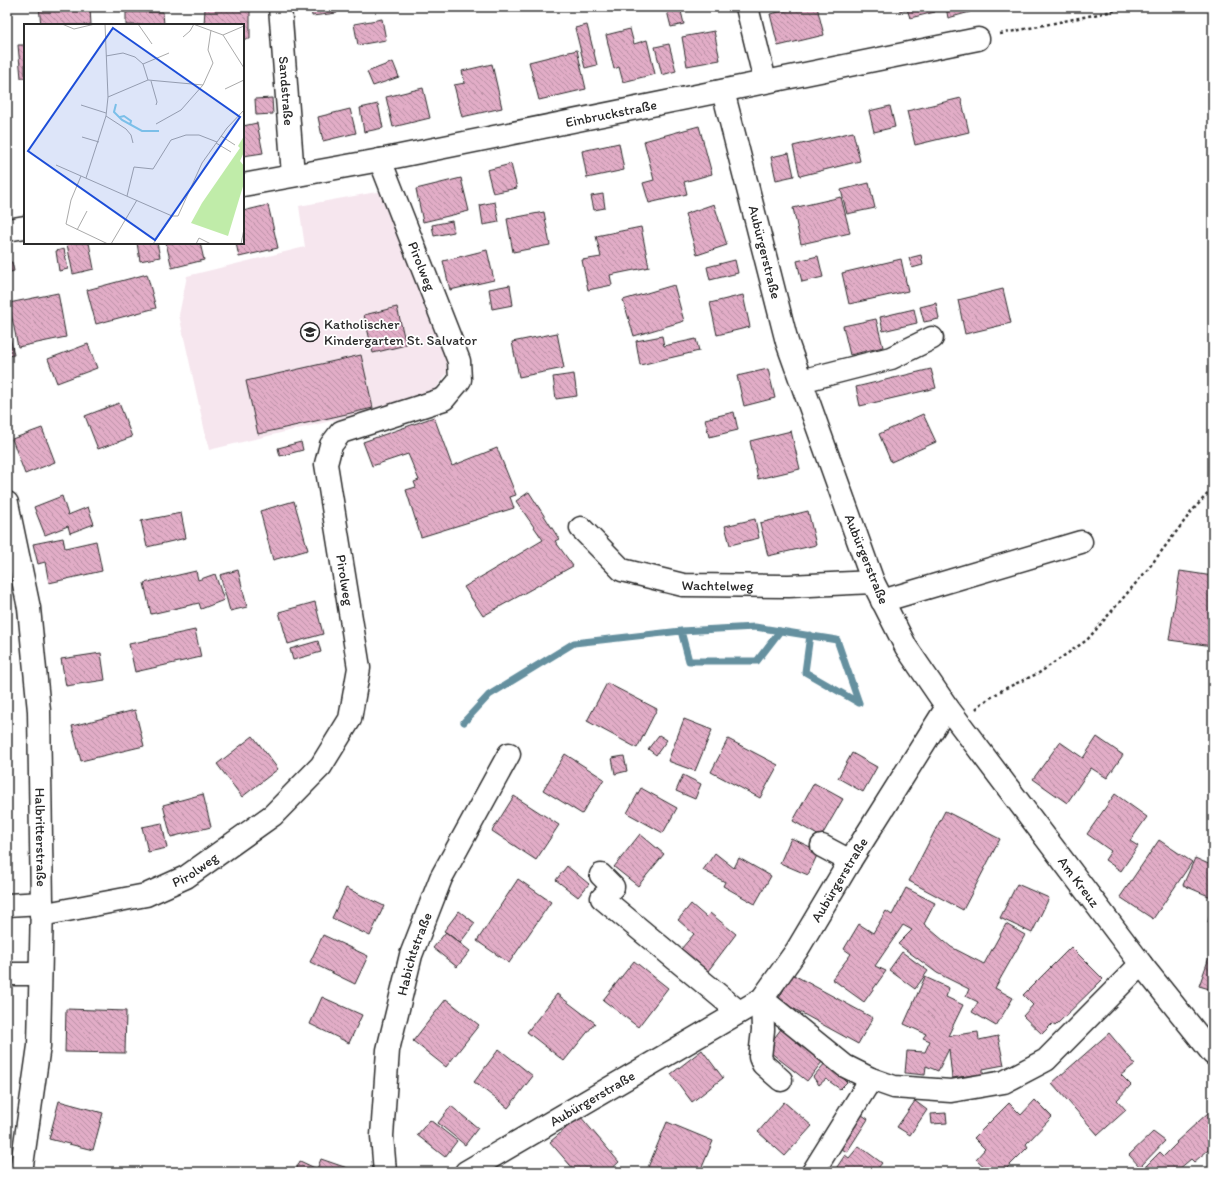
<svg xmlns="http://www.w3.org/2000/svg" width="1220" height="1179" font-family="Itim,sans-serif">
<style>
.built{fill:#f6e6ee}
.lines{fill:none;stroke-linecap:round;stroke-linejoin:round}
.stream{stroke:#65909f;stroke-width:7}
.building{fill:url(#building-back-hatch);stroke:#2b2b2b}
.minor-casing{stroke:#2b2b2b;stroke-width:25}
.path{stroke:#2b2b2b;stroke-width:2.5;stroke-dasharray:3 3;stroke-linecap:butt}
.minor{stroke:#fff;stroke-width:22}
.labels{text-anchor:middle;stroke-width:3.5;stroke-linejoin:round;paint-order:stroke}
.street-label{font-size:14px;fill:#2b2b2b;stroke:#fff}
.poi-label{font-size:14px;fill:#2b2b2b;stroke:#fff;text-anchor:start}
.inset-river{fill:none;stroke:#8cd3ed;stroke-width:2}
.inset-road{fill:none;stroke:#aaa;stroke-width:1}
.view{fill:#1d4ed8;fill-opacity:0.15;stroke:#1d4ed8;stroke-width:2}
.inset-edge{fill:none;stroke:#2b2b2b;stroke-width:2}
</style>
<defs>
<pattern id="building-back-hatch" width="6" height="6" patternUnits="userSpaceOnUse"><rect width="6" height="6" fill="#e2adc7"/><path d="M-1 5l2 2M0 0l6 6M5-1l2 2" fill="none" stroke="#b78da2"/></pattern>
</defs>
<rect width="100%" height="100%" fill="#fff"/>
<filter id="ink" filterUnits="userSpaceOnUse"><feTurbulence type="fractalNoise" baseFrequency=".025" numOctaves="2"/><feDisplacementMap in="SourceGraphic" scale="8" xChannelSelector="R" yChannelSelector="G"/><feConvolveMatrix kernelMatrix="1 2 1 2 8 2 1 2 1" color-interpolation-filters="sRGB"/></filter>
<g filter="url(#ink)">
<path class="built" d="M382,191l63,157 2,25 -13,18 -24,11 -201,48 -30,-135 8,-39 118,-29 -6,-41z"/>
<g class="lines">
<path class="stream" d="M681,631l8,30h68l23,-30
M810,635l-5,37 54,31
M464,722l25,-27 85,-52 107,-12 74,-4 82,13 22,63"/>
</g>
<path class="building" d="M39,7h51l1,18h-50z
M311,7h25l1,6 -25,3z
M666,7h14l4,17 -13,3z
M802,7h15l7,28 -46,11 -8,-32z
M899,7h35l1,5 -25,6 -3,-9 -7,2z
M946,7h23l1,5 -22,6z
M205,8l45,1v30h-7v-14h-39z
M126,12h37l1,13h-38z
M382,19l4,21 -28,5 -4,-21z
M587,25l10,40 -12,3 -10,-40z
M630,29l4,15 13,-4 8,34 -32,8 -4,-15 -5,2 -8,-34z
M714,31l6,29 -33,6 -5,-29z
M669,44l7,27 -14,4 -7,-28z
M18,45h7v33h-4z
M577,50l9,39 -47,11 -10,-38z
M393,62l6,15 -26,9 -6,-14z
M492,64l10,44 -40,9 -8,-32 11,-2 -3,-12z
M423,88l7,30 -37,9 -7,-30z
M272,98l1,16 -17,1 -1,-16z
M961,98l8,34 -54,13 -8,-34z
M378,104l5,24 -19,4 -4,-24z
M890,106l5,21 -21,5 -5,-21z
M350,109l6,24 -33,8 -5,-24z
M257,123l6,30 -20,3v-30z
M699,126l13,48 -28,8 3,12 -38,9 -6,-20 11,-3 -10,-39z
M853,132l7,29 -60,15 -7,-30z
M619,143l5,27 -37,8 -5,-27z
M789,153l5,23 -18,4 -5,-23z
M511,164l6,24 -24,5 -6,-23z
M461,178l8,33 -46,11 -7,-33z
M869,183l6,25 -28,6 -6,-24z
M603,194l2,14 -11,2 -3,-14z
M841,197l9,36 -49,11 -8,-36z
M495,202l4,20 -16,3 -3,-20z
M714,204l13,41 -30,10 -12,-41z
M268,205l10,43 -39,9 -3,-14h7v-32z
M544,212l6,33 -37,7 -6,-33z
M452,221l2,11 -20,4 -2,-11z
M641,227l8,40 -39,8 2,10 -24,5 -6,-30 19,-3 -5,-21z
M70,243h19l5,26 -21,5 -6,-30z
M137,243h20l3,14 -20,4z
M166,243h34l4,17 -32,8z
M64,249l4,20 -9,2 -3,-20z
M487,250l7,30 -44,10 -7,-29z
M921,255l2,10 -11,3 -3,-10z
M818,256l5,21 -21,5 -5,-21z
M901,259l7,32 -59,13 -7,-31z
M735,260l3,13 -28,7 -3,-13z
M12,262l2,9 -7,2v-10z
M147,274l9,34 -60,16 -9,-34z
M510,285l3,20 -21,4 -3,-20z
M674,285l10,36 -50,15 -11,-36z
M1003,289l8,34 -46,11 -7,-34z
M58,293l8,44 -48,10 -9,-44z
M743,295l7,32 -33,8 -7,-32z
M936,303l3,16 -15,3 -4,-15z
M397,307l9,38 -33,8 -9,-38z
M914,309l3,14 -34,8 -3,-14z
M876,319l7,28 -33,8 -7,-29z
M557,333l7,35 -45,9 -7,-35z
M662,336l2,10 32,-7 3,12 -59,14 -4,-24z
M7,337h3l4,18 -7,1z
M88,344l9,24 -40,15 -9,-24z
M361,355l12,53 -115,26 -12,-53z
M768,369l7,29 -31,8 -7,-30z
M931,369l5,19 -76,18 -4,-19z
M574,374l3,22 -21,3 -3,-22z
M119,403l13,34 -34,12 -13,-33z
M734,412l4,18 -29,7 -4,-18z
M923,414l13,28 -45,20 -12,-28z
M434,417l18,49 45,-18 19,47 -6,2 4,11 -93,29 -15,-47 10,-3 -2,-5 5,-2 -11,-26 -36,12 -9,-24z
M42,428l13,34 -30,12 -13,-35z
M791,431l9,38 -42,10 -8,-38z
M301,442l2,8 -23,6 -2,-8z
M529,492l30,47 -4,2 18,25 -90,50 -19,-29 79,-47 -27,-39z
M62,496l6,19 20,-8 6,17 -24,9 -2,-7 -23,9 -11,-28z
M294,501l14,49 -35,10 -13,-49z
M808,511l8,34 -48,11 -8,-33z
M181,513l5,25 -39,9 -6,-26z
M755,519l4,19 -29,7 -5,-19z
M63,538l2,10 31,-7 6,30 -53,12 -4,-21 -7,2 -5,-20z
M238,570l9,37 -17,4 -10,-36z
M196,571l2,9 17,-6 9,26 -23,9 -2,-6 -48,11 -7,-31z
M1180,571l33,5v70l-44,-6z
M315,602l8,32 -35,10 -9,-32z
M195,630l6,27 -66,15 -6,-28z
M318,641l3,11 -28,8 -3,-11z
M101,653l4,27 -39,6 -5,-27z
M607,683l50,26 -20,39 -50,-27z
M135,710l9,36 -63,15 -9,-35z
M684,719l28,11 -17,41 -27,-10z
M659,735l8,5 -11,15 -8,-6z
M253,736l25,33 -36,28 -25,-33z
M1097,737l26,18 -16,23 -16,-10 -24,35 -34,-24 27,-37 23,16z
M728,739l50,26 -18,33 -49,-26z
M852,753l25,14 -14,25 -25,-14z
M565,754l39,25 -22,35 -39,-24z
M624,756l3,15 -12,3 -3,-16z
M683,775l18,9 -6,15 -19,-8z
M814,783l29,16 -22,38 -28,-16z
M641,788l36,20 -14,25 -36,-20z
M203,794l8,33 -40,10 -8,-32z
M1115,794l32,23 -17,24 8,5 -17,25 -16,-11 6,-9 -24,-17z
M514,796l45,29 -23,35 -44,-29z
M945,811l55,28 -37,71 -54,-29z
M162,823l5,25 -19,4 -6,-25z
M640,834l24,20 -26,32 -24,-19z
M791,838l28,13 -11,24 -28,-12z
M1159,840l33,22 -39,57 -33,-22z
M715,853l19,15 5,-10 32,18 -16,28 -32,-18 2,-4 -22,-12z
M1195,858l18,8v27l-2,4 -28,-12z
M567,866l22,18 -11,13 -22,-17z
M518,879l33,23 -42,61 -32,-22z
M1017,884l32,14 -17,35 -32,-15z
M346,888l38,18 -14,30 -38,-18z
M906,888l29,15 -11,21 27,23 33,17 22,-40 19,11 -30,53 18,10 -17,28 -24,-14 6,-10 -12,-6 3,-7 -32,-16 -39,-29 14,-14 -9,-5 -28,41 11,5 -22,31 -32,-23 19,-25 -7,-5 15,-25 14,9 13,-22 6,4z
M1213,902v21l-5,-1z
M691,904l15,13 4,-4 26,21 -28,37 -27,-22 13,-15 -16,-14z
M459,911l16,12 -15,20 -16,-12z
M446,932l24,19 -13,16 -24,-19z
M323,935l45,21 -13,28 -45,-22z
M1071,947l32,32 -48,47 -3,-2 -10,10 -19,-18 10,-11 -10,-10z
M902,952l26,19 -13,18 -26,-19z
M1211,952h2v38l-14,-4z
M634,961l34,27 -30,39 -35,-27z
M792,974l81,44 -15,26 -80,-44z
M925,977l24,11 -3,9 17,8 -15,31 30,-4 1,8 19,-4 6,29 -21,4v5l-31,4 -3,-29 -11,22 -12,-5 -1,9 -20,-2 2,-22 18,1 5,-11 -7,-3 3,-4 -22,-10z
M557,994l38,29 -31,38 -37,-29z
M322,997l40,18 -13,28 -39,-19z
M446,999l33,26 -33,42 -33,-26z
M66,1009l60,2 -1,42 -60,-1z
M781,1029l41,33 -15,19 -41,-32z
M1109,1033l26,31 -14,11 10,10 -14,15 9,10 -28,25 -46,-52z
M499,1049l34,27 -25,32 -34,-26z
M702,1050l21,28 -31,24 -21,-28z
M826,1062l21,20 -7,7 -14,-10 -7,6 -6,-8z
M1035,1100l17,17 -26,27 2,3 -25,25h-13l-14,-13 9,-10 -11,-11 35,-35 12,12z
M59,1101l44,12 -10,37 -44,-11z
M915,1101l12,9 -17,25 -13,-8z
M784,1102l28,24 -27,30 -27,-24z
M451,1106l27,22 -13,17 -27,-22z
M1209,1112l4,4v30l-19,16 -3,-3 -13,11 2,2h-33l-4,-3 17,-17 4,4 13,-13 -1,-1z
M859,1113l9,6 -21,33 -9,-5z
M946,1113l1,10 -15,1 -1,-10z
M580,1116l39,46 -11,10h-32l-26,-30z
M430,1120l27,21 -12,16 -28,-22z
M667,1122l46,19 -13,31h-54z
M1153,1132l12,9 -25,26 -11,-12z
M859,1146l23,17 -7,9h-37l-3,-2 10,-15 4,3z
M321,1159l29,10 -1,3h-54l5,-11 17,8z"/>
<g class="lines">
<defs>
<g id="minor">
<path id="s1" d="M280,7l13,168"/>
<path d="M747,7l18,74"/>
<path id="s2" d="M243,185l137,-25 598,-121"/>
<path d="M7,230l18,-3"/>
<path d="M801,381l90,-23 41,-20"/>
<path id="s3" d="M7,503l22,105 10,103 3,192 -3,143 -18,126"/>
<path id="s4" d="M581,528l41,42 61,15 106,1 84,-4"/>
<path d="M882,601l199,-59"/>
<path id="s5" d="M947,707l194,257 72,90"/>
<path d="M822,846l28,15"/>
<path d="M601,875l12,12 -11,11 137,114"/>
<path d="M7,905l35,-2"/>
<path id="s6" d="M41,915l105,-20 40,-18 87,-62 48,-49 29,-47 9,-51 -33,-204 5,-19 10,-13 103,-33 16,-19 -1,-19 -79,-201"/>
<path d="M7,974h33"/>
<path d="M762,999l83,67 26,13 23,8 57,4 53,-9 42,-22 95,-96"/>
<path d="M762,999l1,31 -3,27 3,7 18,16"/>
<path id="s7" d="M385,1172l-3,-36 6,-86 23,-95 30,-77 68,-124"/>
<path id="s8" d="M466,1172l296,-173 35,-49 53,-89 97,-154 -41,-60 -33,-65 -86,-240 -64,-251"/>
<path d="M813,1172l58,-93"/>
</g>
</defs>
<use href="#minor" class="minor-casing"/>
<path class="path" d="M1000,34l133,-27
M976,709l5,-5 23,-15 35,-16 48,-33 61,-71 44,-58 21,-23"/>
<use href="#minor" class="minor"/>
</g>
</g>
<defs>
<symbol id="school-ring" viewBox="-11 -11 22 22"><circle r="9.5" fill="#fff" stroke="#2b2b2b" stroke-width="1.5"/><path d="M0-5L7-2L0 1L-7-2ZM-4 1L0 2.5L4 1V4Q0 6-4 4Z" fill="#2b2b2b"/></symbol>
</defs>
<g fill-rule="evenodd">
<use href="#school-ring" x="299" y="321" width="22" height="22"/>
</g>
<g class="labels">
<g class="street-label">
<text dy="5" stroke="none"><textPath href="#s1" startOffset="84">Sandstraße</textPath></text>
<text dy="5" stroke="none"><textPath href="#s2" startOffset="375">Einbruckstraße</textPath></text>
<text transform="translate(765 252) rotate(76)" y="5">Aubürgerstraße</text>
<text transform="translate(422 266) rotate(68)" y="5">Pirolweg</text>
<text transform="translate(867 559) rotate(68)" y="5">Aubürgerstraße</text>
<text transform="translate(345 580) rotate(81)" y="5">Pirolweg</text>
<text dy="5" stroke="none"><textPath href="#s4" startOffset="156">Wachtelweg</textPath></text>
<text dy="5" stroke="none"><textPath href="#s3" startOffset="337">Halbritterstraße</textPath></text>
<text dy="5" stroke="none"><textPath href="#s6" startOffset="162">Pirolweg</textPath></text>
<text dy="5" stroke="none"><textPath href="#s8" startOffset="485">Aubürgerstraße</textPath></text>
<text dy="5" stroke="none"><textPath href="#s5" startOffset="219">Am Kreuz</textPath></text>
<text dy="5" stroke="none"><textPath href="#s7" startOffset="222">Habichtstraße</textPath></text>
<text dy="5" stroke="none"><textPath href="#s8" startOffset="146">Aubürgerstraße</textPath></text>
</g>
<g class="poi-label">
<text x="324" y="329">Katholischer<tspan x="324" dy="16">Kindergarten St. Salvator</tspan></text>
</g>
</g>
<g transform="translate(24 24)">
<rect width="220" height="220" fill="#fff"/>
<path d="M220,112v16l-4,9 4,5v17l-16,53 -37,-13 11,-20 38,-55 -2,-2z" fill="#c0eca9"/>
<path class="inset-river" d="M92,80l-2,8 8,8 20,11h17M96,93l4,-1 7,5 -1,4"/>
<path class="inset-road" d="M38,0l12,5 21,-5M81,0l3,73M114,0l14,20M169,0l30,11 21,33M199,11l21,-9M159,13l7,-6 4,-7M82,32l17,-3 12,4 8,7 5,16M119,40l26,-11M127,57l6,21 -1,3M201,65l19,-9M57,81l25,8M82,92l20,13 5,6 2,8M132,100l25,-14 22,-25M197,112l14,9M58,113l17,5M192,119l15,9M32,141l116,51M57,152l-10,24 -5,24 42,20M62,154l20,-62 2,-19 40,-17 55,5 10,-22 -5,-13 3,-20M103,172l7,-29 19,2 18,-29 15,-5h13l18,7M53,206l10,-19M87,220l26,-44M129,220l19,-28h6l24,-53 25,-35 17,-18M172,220l3,-6 12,6M217,220l3,-15"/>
<path class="view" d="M89,4l127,89 -85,123 -127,-89z"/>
<rect width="220" height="220" class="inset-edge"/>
</g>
<rect width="1220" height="1179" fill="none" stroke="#fff" stroke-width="24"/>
<rect x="12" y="12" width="1196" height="1155" fill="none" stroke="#2b2b2b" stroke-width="1.5" filter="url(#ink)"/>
</svg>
